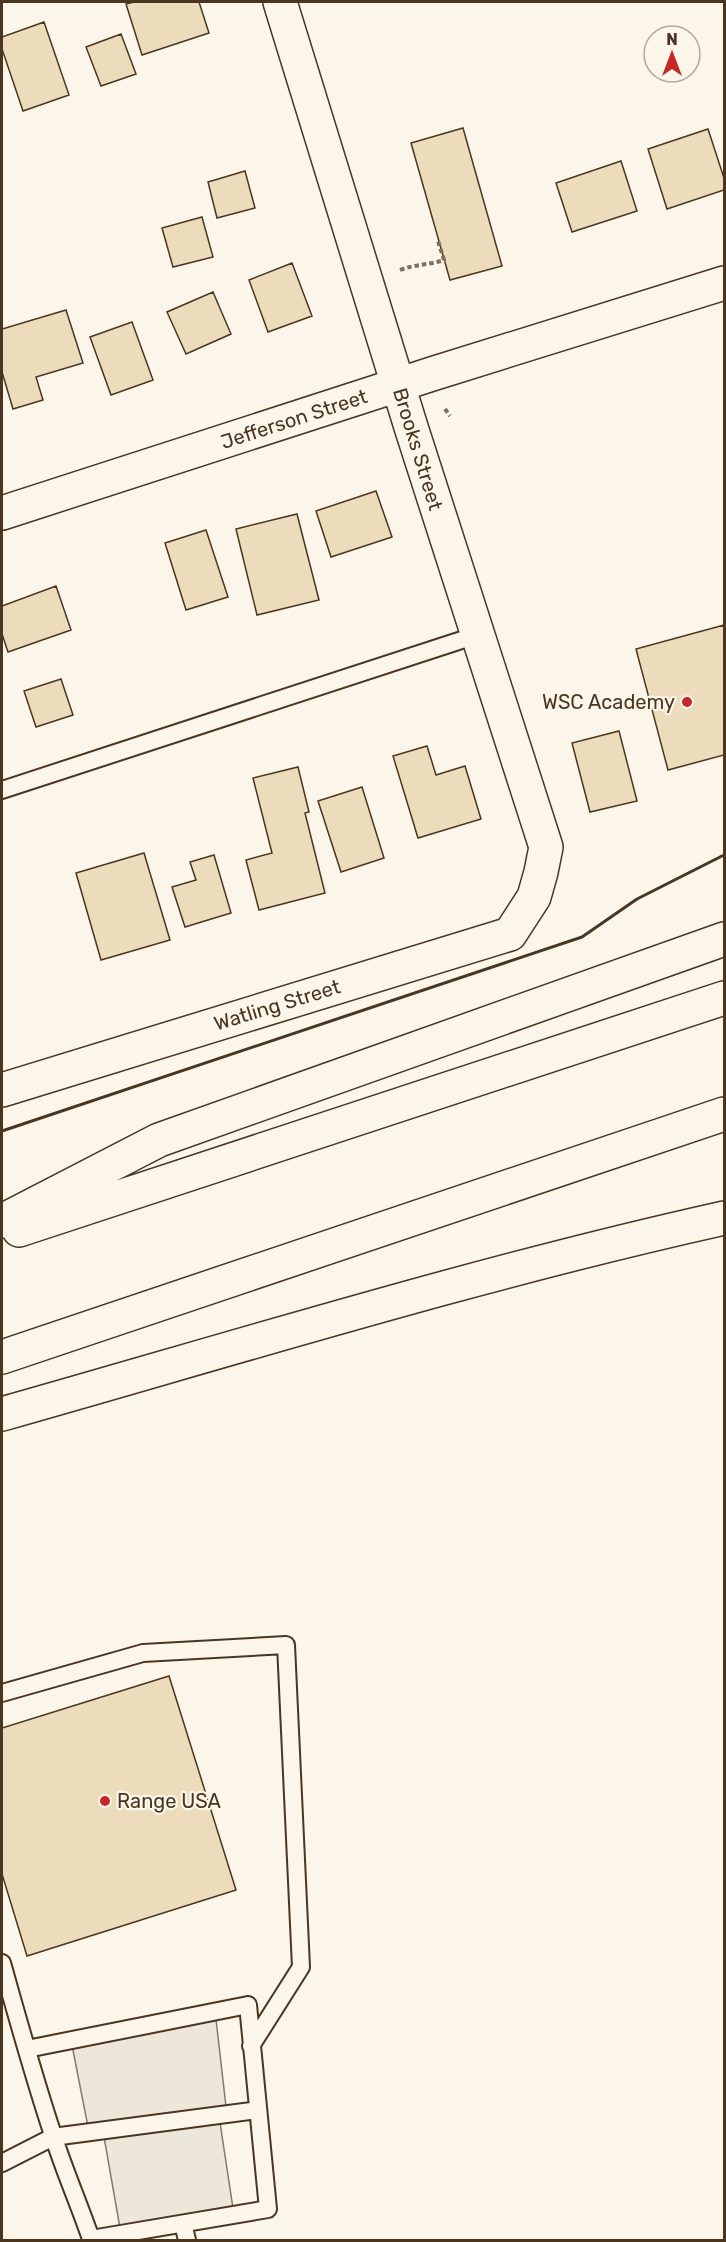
<svg xmlns="http://www.w3.org/2000/svg" width="726" height="2242" font-family="Rubik,sans-serif">
<style>
.parking{fill:#ede7d9;stroke:#887966;stroke-width:1.5}
.building{fill:#ecdcbc;stroke:#4a3520;stroke-width:1.5}
.lines{fill:none;stroke-linecap:round;stroke-linejoin:round}
.lane-casing{stroke:#4a3520;stroke-width:20}
.street-casing{stroke:#4a3520;stroke-width:36}
.highway-casing{stroke:#4a3520;stroke-width:36}
.path{stroke:#7f6f5c;stroke-width:4;stroke-dasharray:4.5 3;stroke-linecap:butt}
.lane{stroke:#fbf6e9;stroke-width:16}
.street{stroke:#fbf6e9;stroke-width:33}
.highway{stroke:#fbf6e9;stroke-width:33}
.wall{stroke:#4a3520;stroke-width:3}
.poi-dot{fill:#c62828;stroke:#fbf6e9;stroke-width:2}
.labels{text-anchor:middle;stroke-width:4.5;stroke-linejoin:round;paint-order:stroke}
.street-label{font-size:20px;fill:#4a3520;stroke:#fbf6e9}
.poi-label{font-size:20px;fill:#4a3520;stroke:#fbf6e9;text-anchor:end}
</style>
<rect width="100%" height="100%" fill="#fbf6e9"/>
<path class="parking" d="M215,2011l12,104 -8,1 15,99 -113,19 -18,-103 -14,1 -18,-92z"/>
<path class="building" d="M134,2h65l10,31 -67,22 -16,-51z
M44,22l25,73 -46,16 -21,-62v-12z
M121,34l15,40 -35,12 -15,-39z
M463,128l39,138 -52,14 -39,-137z
M708,129l16,49v12l-57,19 -19,-60z
M621,161l16,50 -65,21 -16,-49z
M245,171l10,37 -38,10 -9,-36z
M202,217l11,40 -40,10 -11,-39z
M292,263l20,53 -44,16 -19,-52z
M213,292l18,42 -45,20 -19,-42z
M66,310l17,53 -47,14 7,23 -30,9 -11,-37v-43z
M132,322l21,58 -42,15 -21,-58z
M376,491l16,46 -61,20 -15,-46z
M297,514l22,86 -62,15 -21,-86z
M206,530l22,67 -42,13 -21,-67z
M56,586l15,44 -63,22 -6,-18v-28z
M724,625v130l-56,15 -32,-121z
M61,679l12,36 -37,12 -12,-36z
M619,731l18,70 -47,11 -18,-69z
M427,746l9,29 29,-9 16,53 -63,19 -25,-82z
M298,767l11,45 -4,1 20,80 -66,17 -13,-50 26,-7 -19,-75z
M362,787l22,71 -43,14 -23,-71z
M144,853l26,87 -69,20 -25,-87z
M214,855l17,58 -46,14 -13,-40 24,-7 -6,-18z
M169,1676l67,214 -209,66 -25,-82v-146z"/>
<g class="lines">
<defs>
<path id="lane" d="M2,790l475,-155
M2,1693l141,-40 143,-8 15,322 -50,79
M2,1963c16,57 32,115 51,172 11,35 26,69 38,104l177,-30 -20,-204 -221,44
M2,2163l51,-26 205,-27
M183,2224l4,16"/>
<path id="street" d="M2,513l433,-140 289,-90
M2,1090l508,-156 24,-37 7,-25 5,-25 -135,-420 -131,-425"/>
<path id="highway" d="M2,1221l157,-81 565,-201
M19,1230l705,-232
M2,1357l722,-243
M2,1414c240,-68 479,-142 722,-196"/>
</defs>
<use href="#lane" class="lane-casing"/>
<use href="#street" class="street-casing"/>
<use href="#highway" class="highway-casing"/>
<path class="path" d="M400,270c16,-6 29,-5 44,-10l-6,-19
M445,409l5,7"/>
<use href="#lane" class="lane"/>
<use href="#street" class="street"/>
<use href="#highway" class="highway"/>
<path class="wall" d="M2,1131l580,-194 55,-38 87,-44"/>
</g>
<g class="poi-dot">
<circle cx="687" cy="702" r="6"/>
<circle cx="105" cy="1801" r="6"/>
</g>
<g class="labels">
<g class="street-label">
<text transform="translate(294 419) rotate(-18)" y="7">Jefferson Street</text>
<text transform="translate(418 449) rotate(73)" y="7">Brooks Street</text>
<text transform="translate(277 1005) rotate(-17)" y="7">Watling Street</text>
</g>
<g class="poi-label">
<text x="675" y="709">WSC Academy</text>
<text x="117" y="1808" text-anchor="start">Range USA</text>
</g>
</g>
<rect width="726" height="2242" fill="none" stroke="#4a3520" stroke-width="6"/>
<g transform="translate(672 54)"><circle r="28" fill="#fbf6e9" stroke="#b4a999" stroke-width="1.5"/>
<path d="M0-4.5L10 22L0 15L-10 22Z" fill="#c62828"/>
<text y="-9" font-size="16" font-weight="bold" text-anchor="middle" fill="#4a3520">N</text>
</g>
</svg>
